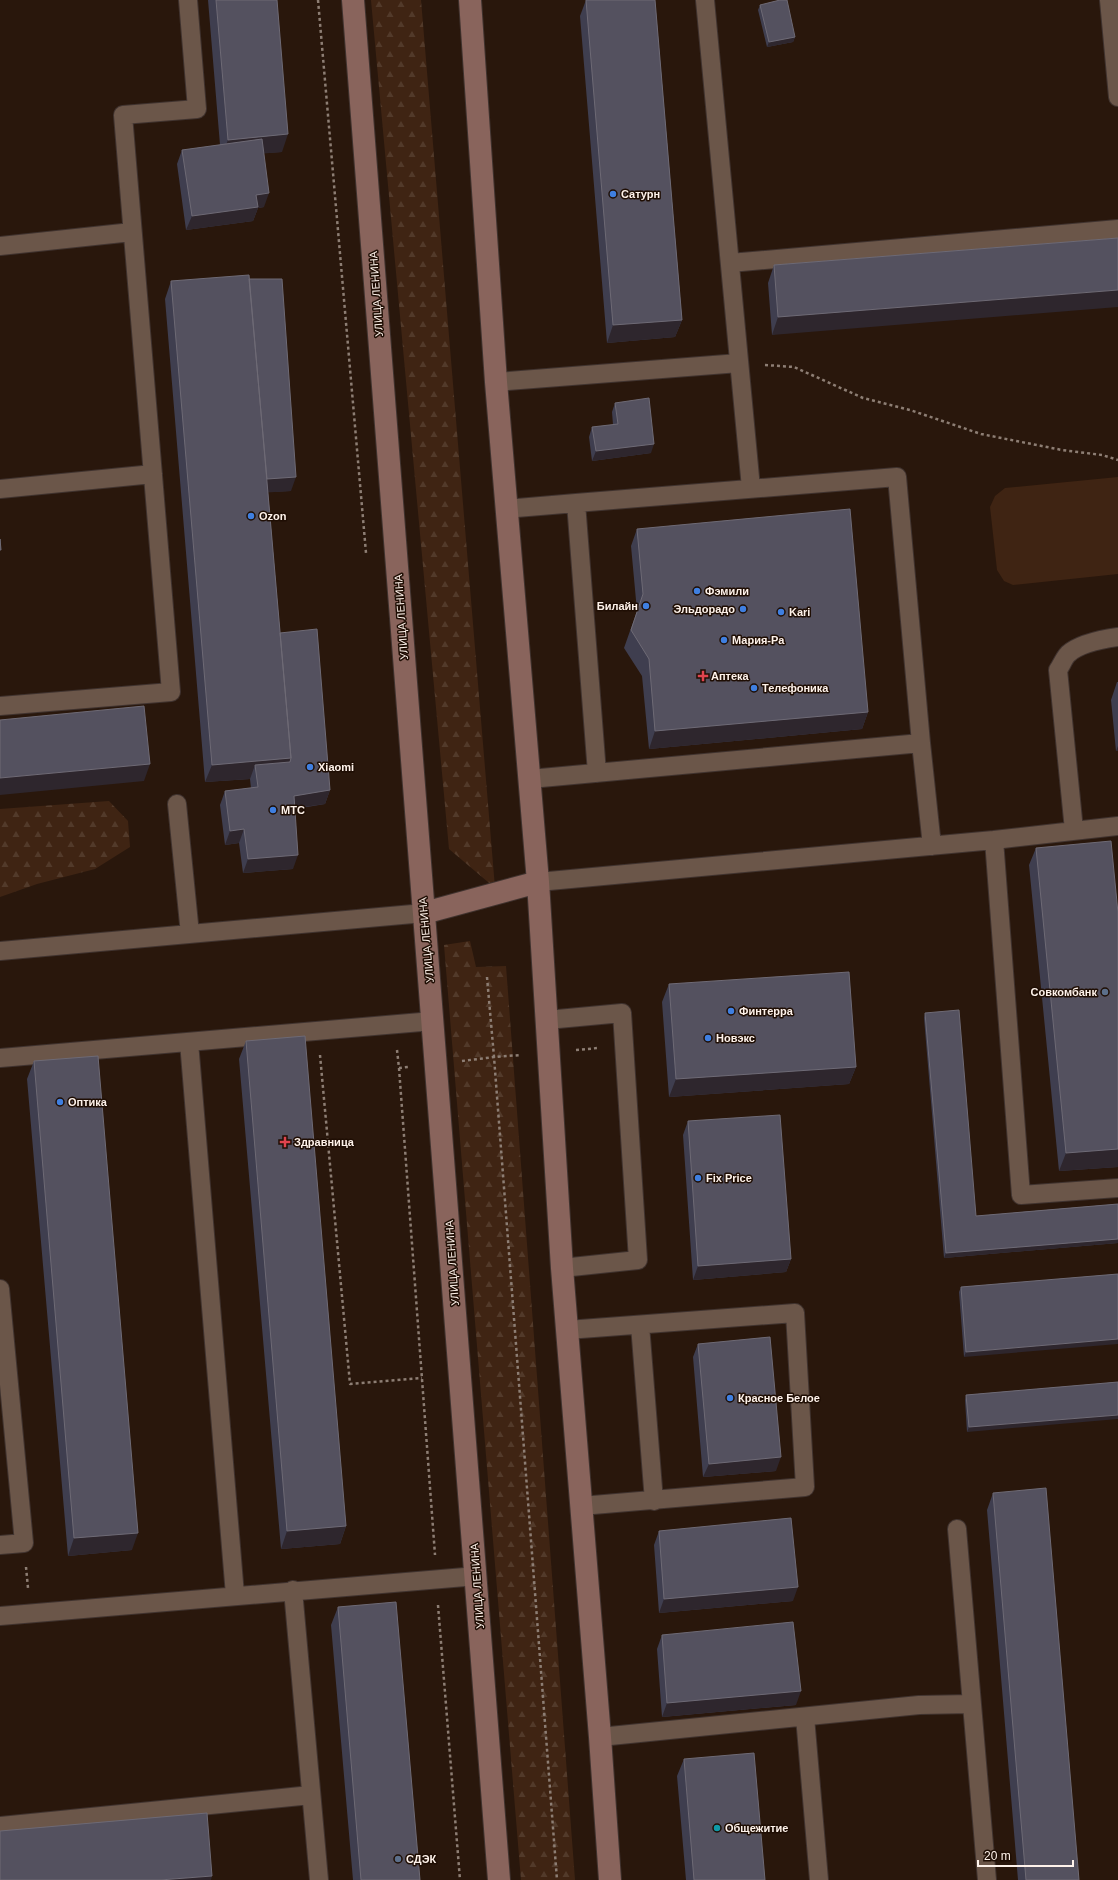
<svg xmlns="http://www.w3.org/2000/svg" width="1118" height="1880" font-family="Arial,sans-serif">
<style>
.forest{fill:url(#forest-firs)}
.green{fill:#3f2413}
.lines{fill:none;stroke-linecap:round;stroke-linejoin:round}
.lane-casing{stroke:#40332f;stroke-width:20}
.secondary-casing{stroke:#40332f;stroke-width:24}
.path{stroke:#8d7e74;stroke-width:2.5;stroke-dasharray:3 3;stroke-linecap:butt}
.lane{stroke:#6b5649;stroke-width:18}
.secondary{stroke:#89645c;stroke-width:22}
.wall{fill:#3f3e4f}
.shaded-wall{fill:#2e262d}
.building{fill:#54515f;stroke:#6e6a75}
.shop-dot{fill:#3f7fe0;stroke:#1f0e04;stroke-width:1.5}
.health-dot{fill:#e0444e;stroke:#1f0e04;stroke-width:1.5}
.service-dot{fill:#5c6f8a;stroke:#1f0e04;stroke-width:1.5}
.culture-dot{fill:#0f9aa8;stroke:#1f0e04;stroke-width:1.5}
.labels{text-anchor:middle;stroke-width:3;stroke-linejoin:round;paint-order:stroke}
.poi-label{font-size:11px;font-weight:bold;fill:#fef2ea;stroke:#1f0e04;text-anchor:start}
.street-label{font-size:11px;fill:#fef2ea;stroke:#1f0e04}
</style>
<defs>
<pattern id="forest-firs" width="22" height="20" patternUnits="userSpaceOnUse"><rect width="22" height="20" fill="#3f2413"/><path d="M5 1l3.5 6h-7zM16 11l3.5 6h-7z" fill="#523a2a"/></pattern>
</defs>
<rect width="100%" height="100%" fill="#29170c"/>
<path class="forest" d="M371,0h50l74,888 -46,-39z
M109,801l19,20 2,26 -35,22 -58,15 -37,13v-88z
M470,941l6,26 30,-1 69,914h-54l-77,-935z"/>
<path class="green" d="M1118,477v97l-105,11 -9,-4 -7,-11 -7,-63 5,-11 10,-8z"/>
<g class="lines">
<defs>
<path id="lane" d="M705,0l46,488
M1109,0l9,97
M0,246l132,-14
M730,263l388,-34
M496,382l243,-19
M0,489l153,-15
M506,509l70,-6
M0,706l171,-14 -48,-577 74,-6 -9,-109
M921,743l11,103
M530,779l391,-36 -24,-266 -321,26 21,270
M177,804l13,130
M1074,830l-16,-160c3,-4 6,-12 10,-16 11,-10 36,-15 50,-17
M994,840l124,-14
M538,882l456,-42 27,355 97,-7
M0,951l424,-38
M547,1020l75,-7 16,247 -76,8
M189,1042l46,553
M0,1058l433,-37
M0,1289l24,254 -24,2
M640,1325l14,176
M567,1330l228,-17 10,174 -224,19
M957,1529l30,351
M293,1590l26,290
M0,1616l477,-40
M805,1717l14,163
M600,1737l319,-32 52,-1
M0,1826l311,-31"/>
<path id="secondary" d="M353,0l146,1880
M470,0l26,382 42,500 24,386 38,469 10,143
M424,913l114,-31"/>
</defs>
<use href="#lane" class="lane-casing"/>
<use href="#secondary" class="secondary-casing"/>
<path class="path" d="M318,0l48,553
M765,365l29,2 69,31 47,12 71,24 81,16 40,5 16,5
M487,977l7,80 27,-2
M397,1050l2,18 9,-1
M576,1050l22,-2
M320,1055l30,329 72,-6
M462,1061l32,-4 63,823
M399,1068l36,487
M26,1567l2,21
M438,1605l22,275"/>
<use href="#lane" class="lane"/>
<use href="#secondary" class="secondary"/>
</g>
<path class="wall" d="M208,0h69l5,152 -18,1v54l-6,1 -5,13 -67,9 -9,-66 5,-14 38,-5z
M586,0h69l27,320 -7,17 -68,6 -27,-327z
M760,5l35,32 -2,5 -26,5 -9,-37z
M1118,238l-346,97 -4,-52 6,-18z
M249,279l42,212 -23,1 12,141 50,157 -5,14 -30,5 -2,60 -50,4 -4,-30 -14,2 -5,-40 5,-14 26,-3 -1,-9 -45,3 -40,-483 6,-18z
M615,403l36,50 -59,8 -3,-24 3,-10 21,-2 -1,-13z
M637,529l231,183 -6,17 -213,20 -7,-73 -18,-28 13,-37 -6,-65z
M1117,682h1v69h-2l-5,-51z
M1036,848l82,65v254l-59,4 -30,-306z
M669,984l187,83 -7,17 -180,13 -7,-95z
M925,1013l51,203 142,-12v39l-174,15 -20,-240z
M246,1041l100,485 -6,18 -59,5 -42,-490z
M34,1061l98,489 -64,6 -41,-477z
M688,1121l103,138 -5,13 -93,8 -10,-145z
M1118,1274l-154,83 -5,-65 2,-5z
M698,1344l78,127 -73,6 -10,-120z
M1118,1382l-151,50 -2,-32 1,-5z
M993,1493l86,387h-61l-31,-370z
M659,1531l134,70 -134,12 -5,-68z
M338,1607l82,273h-67l-22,-255z
M662,1635l134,70 -134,12 -5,-68z
M684,1759l81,121h-79l-9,-104z"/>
<path class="shaded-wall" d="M795,37l-2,5 -26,5 2,-5z
M288,134l-6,18 -61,5 7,-17z
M269,193l-5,14 -6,1 -5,13 -67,9 6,-14 64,-21z
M1118,290v17l-346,28 6,-18z
M682,320l-7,17 -68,6 6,-18z
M654,444l-3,9 -59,8 4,-10z
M296,477l-5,14 -32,2 5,-14z
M868,712l-6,17 -213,20 6,-18z
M1118,746v5h-2z
M291,758l-6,18 -30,-11 -5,14 -45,3 7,-17z
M150,764l-6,17 -144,14v-17z
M330,790l-5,14 -36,5 5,-13z
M244,829l-5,14 -14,2 5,-14z
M298,855l-5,14 -50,4 5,-14z
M856,1067l-7,17 -180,13 7,-18z
M1118,1149v18l-59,4 7,-18z
M1118,1239v4l-174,15 2,-5z
M791,1259l-5,13 -93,8 5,-14z
M1118,1339v5l-154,13 2,-5z
M1118,1415v4l-151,13 2,-5z
M781,1457l-5,14 -73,6 6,-13z
M346,1526l-6,18 -59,5 6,-18z
M138,1533l-6,17 -64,6 6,-18z
M798,1587l-5,14 -134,12 5,-14z
M801,1691l-5,14 -134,12 5,-14z
M212,1876l-1,4h-51z"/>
<path class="building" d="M216,0h61l11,134 -60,6z
M586,0h69l27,320 -69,5z
M780,0h7l8,37 -26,5 -9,-37z
M262,139l7,54 -13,2 2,12 -66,9 -10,-66z
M1118,238v52l-340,27 -4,-52z
M249,275l42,483 -79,7 -41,-484z
M249,279h33l14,198 -29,2z
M649,398l5,46 -58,7 -4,-24 26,-3 -3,-21z
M850,509l18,203 -213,19 -6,-72 -18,-29 12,-36 -6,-65z
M0,539l1,11h-1z
M317,629l13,161 -36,6 4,59 -50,4 -4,-30 -14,2 -5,-40 33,-4 -3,-22 35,-3 1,-4 -11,-125z
M144,706l6,58 -150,14v-58z
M1111,841l7,72v236l-52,4 -30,-305z
M849,972l7,95 -180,12 -7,-95z
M959,1010l17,206 142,-12v35l-172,14 -21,-240z
M305,1036l41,490 -59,5 -41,-490z
M98,1056l40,477 -64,5 -40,-477z
M780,1115l11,144 -93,7 -10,-145z
M1118,1274v65l-152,13 -5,-65z
M770,1337l11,120 -72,7 -11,-120z
M1118,1382v33l-149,12 -3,-32z
M1046,1488l33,392h-53l-33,-387z
M791,1518l7,69 -134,12 -5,-68z
M396,1602l24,278h-59l-23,-273z
M793,1622l8,69 -134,12 -5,-68z
M754,1753l11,127h-71l-10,-121z
M207,1813l5,63 -52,4h-160v-49z"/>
<g class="shop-dot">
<circle cx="613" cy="194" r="4"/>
<circle cx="251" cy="516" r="4"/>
<circle cx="697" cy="591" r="4"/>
<circle cx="646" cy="606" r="4"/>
<circle cx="743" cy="609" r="4"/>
<circle cx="781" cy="612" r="4"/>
<circle cx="724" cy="640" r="4"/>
<circle cx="754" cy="688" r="4"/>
<circle cx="310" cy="767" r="4"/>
<circle cx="273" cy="810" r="4"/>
<circle cx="731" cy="1011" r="4"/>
<circle cx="708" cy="1038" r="4"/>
<circle cx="60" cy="1102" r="4"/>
<circle cx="698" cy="1178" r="4"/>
<circle cx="730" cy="1398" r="4"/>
</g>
<g class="health-dot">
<path d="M701 670h4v4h4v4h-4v4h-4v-4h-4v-4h4z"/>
<path d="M283 1136h4v4h4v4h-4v4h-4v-4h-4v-4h4z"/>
</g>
<g class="service-dot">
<circle cx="1105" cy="992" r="4"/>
<circle cx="398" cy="1859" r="4"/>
</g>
<circle class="culture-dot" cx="717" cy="1828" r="4"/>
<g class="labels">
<g class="poi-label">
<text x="621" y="198">Сатурн</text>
<text x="259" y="520">Ozon</text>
<text x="705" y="595">Фэмили</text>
<text x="638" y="610" text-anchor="end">Билайн</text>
<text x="735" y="613" text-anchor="end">Эльдорадо</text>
<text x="789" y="616">Kari</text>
<text x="732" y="644">Мария-Ра</text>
<text x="711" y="680">Аптека</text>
<text x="762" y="692">Телефоника</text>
<text x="318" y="771">Xiaomi</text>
<text x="281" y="814">МТС</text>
<text x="1097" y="996" text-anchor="end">Совкомбанк</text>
<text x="739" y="1015">Финтерра</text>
<text x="716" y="1042">Новэкс</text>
<text x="68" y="1106">Оптика</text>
<text x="294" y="1146">Здравница</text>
<text x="706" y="1182">Fix Price</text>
<text x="738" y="1402">Красное Белое</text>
<text x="725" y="1832">Общежитие</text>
<text x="406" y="1863">СДЭК</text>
</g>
<g class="street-label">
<text transform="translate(376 294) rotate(-94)" y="4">УЛИЦА ЛЕНИНА</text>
<text transform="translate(401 617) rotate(-94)" y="4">УЛИЦА ЛЕНИНА</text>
<text transform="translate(426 940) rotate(-95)" y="4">УЛИЦА ЛЕНИНА</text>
<text transform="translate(452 1263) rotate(-94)" y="4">УЛИЦА ЛЕНИНА</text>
<text transform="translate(477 1586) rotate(-94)" y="4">УЛИЦА ЛЕНИНА</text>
</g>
</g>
<path d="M978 1860v6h95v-6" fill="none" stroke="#fef2ea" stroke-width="2"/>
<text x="984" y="1860" font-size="12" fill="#fef2ea" stroke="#1f0e04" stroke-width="3" paint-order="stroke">20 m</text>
</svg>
